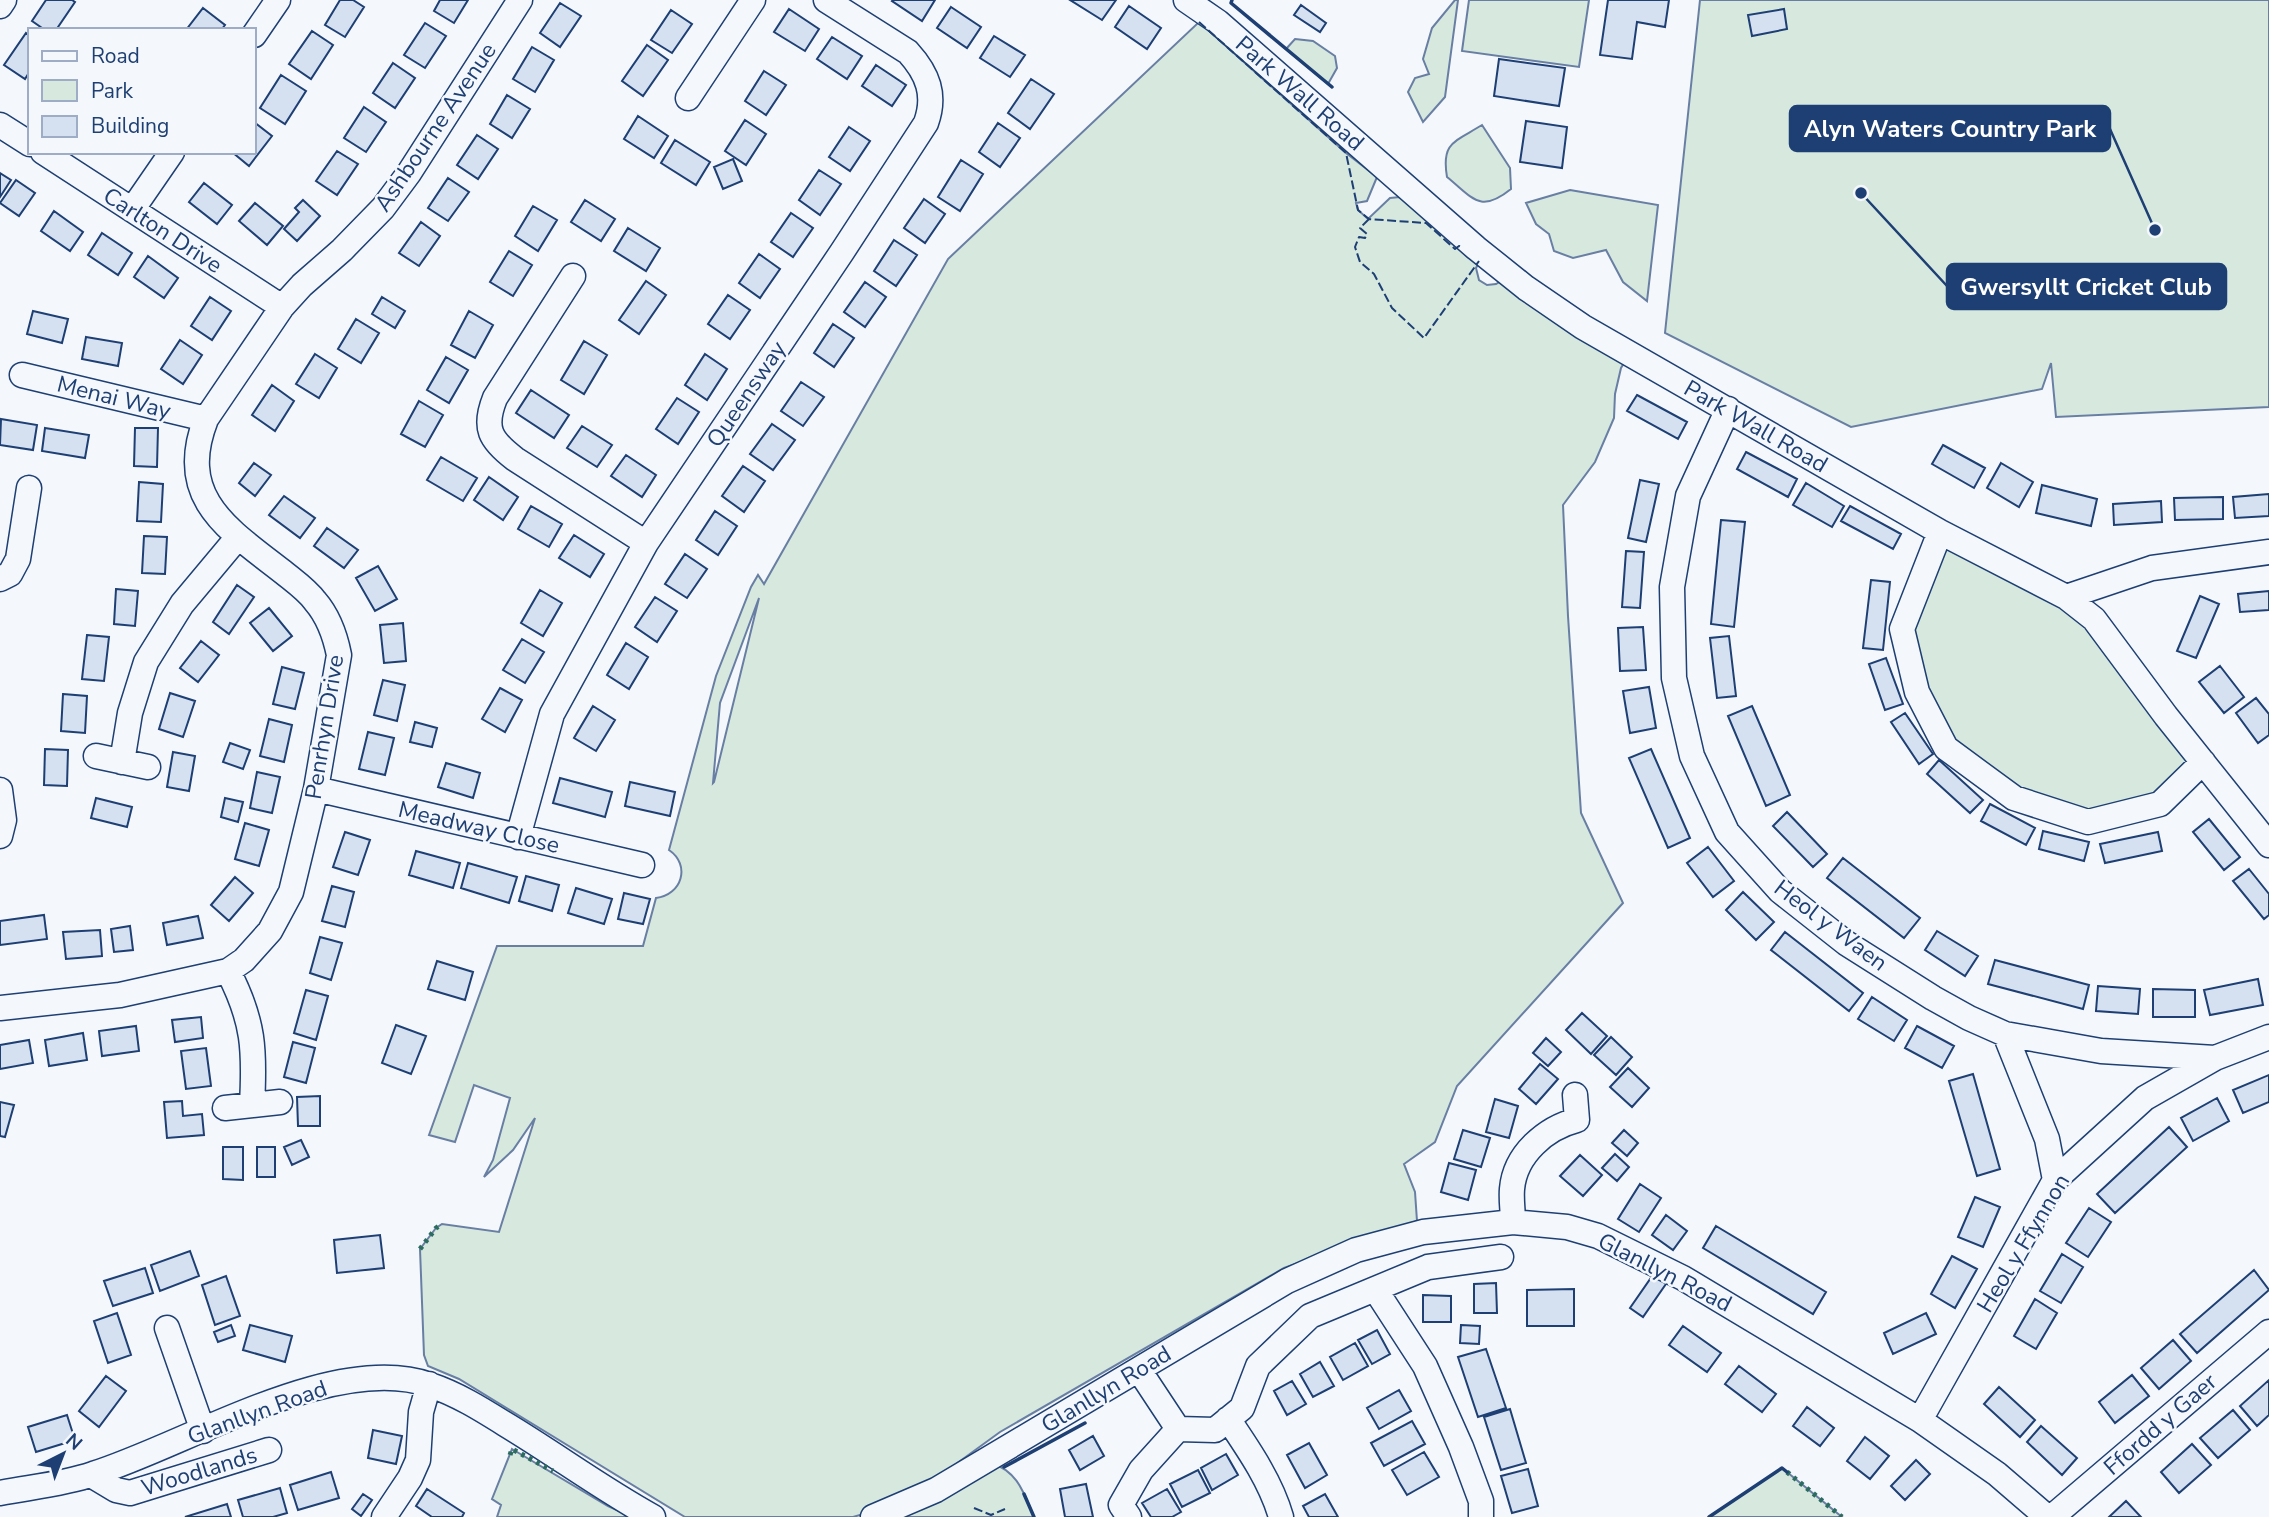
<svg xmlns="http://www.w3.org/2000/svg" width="2269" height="1517" font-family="'Nunito Sans',sans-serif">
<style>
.green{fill:#d7e8df;stroke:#687fa3;stroke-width:2;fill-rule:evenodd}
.building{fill:#d5e0f0;stroke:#1d3f73;stroke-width:2}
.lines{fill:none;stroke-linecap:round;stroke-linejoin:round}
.minor-casing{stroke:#1d3f73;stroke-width:27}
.minor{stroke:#f4f7fb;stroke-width:24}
.hedge{stroke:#2c6c60;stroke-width:5;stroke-dasharray:3.5 5;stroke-linecap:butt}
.fence{stroke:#1d3f73;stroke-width:2;stroke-dasharray:9 3.5;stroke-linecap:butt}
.wall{stroke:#1d3f73;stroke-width:3.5}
.labels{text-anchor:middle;stroke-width:5;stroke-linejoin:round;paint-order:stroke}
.street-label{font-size:23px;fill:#1d3f73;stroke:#f4f7fb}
.leader{fill:none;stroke:#1d3f73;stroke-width:2.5}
.callout-dot{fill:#1d3f73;stroke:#f4f7fb;stroke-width:2.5}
.callout{fill:#1d3f73;stroke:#1d3f73;stroke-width:2.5}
.callout-label{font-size:24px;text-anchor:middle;font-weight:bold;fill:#fff}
</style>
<rect width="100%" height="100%" fill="#f4f7fb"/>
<path class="green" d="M1455,0h3l-13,97 -22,25 -15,-30 7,-14 14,-4 -6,-15 9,-31z
M1469,0h120l-10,67 -117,-16z
M1700,0h569v407l-213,10 -5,-54 -9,26 -191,38 -186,-94z
M1199,22l147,131 31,24 -10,24 -11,2 2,7 10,9 22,-21 10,-1 81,62 -5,9 3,12 8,5 9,-1 10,-6 120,82 -5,8 -6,26 -1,24 -19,44 -32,43 5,111 13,197 42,90 -166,183 -22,56 -31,22 11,28 2,29 -133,47 -284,164 -66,48 -74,35 -7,2h-168l-226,-138 -31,-13 -4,-11 -4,-106 16,-21 6,-4 57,8 36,-114 -22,32 -29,27 9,-17 17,-62 -36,-13 -19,57 -26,-7 68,-189h146l13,-48c26,-3 35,-33 13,-48l47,-174 35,-89 7,-12 6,9 184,-325zM759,598l-45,184 -1,1 7,-80z
M1295,39l18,2 22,15 2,12 -9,16 -42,-35z
M1482,125l28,43 1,21c-31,25 -38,9 -64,-12 -6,-35 8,-35 35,-52z
M1570,190l88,15 -11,96 -24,-19 -17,-32 -33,8 -19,-7 -5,-17 -13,-10 -10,-21z
M1940,532l126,65 137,165 -43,42 -72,18 -74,-24 -68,-50 -44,-119z
M512,1449l96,57 24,11h-135l4,-12 -9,-6z
M990,1462c28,10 33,29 44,55h-148z
M1782,1468l60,49h-133z"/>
<path class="building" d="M46,0h26l3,2 -19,28h-11l-13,-9z
M340,0h13l11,7 -19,30 -20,-12z
M440,0h28l-14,23 -20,-12z
M893,0h42l-13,21 -30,-20z
M1070,0h46l-14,20z
M1608,0h61l-4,27 -28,-5 -5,37 -32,-4z
M560,3l21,13 -21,31 -20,-14z
M1301,5l25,18 -6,9 -26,-17z
M1129,6l32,22 -14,21 -32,-22z
M951,7l30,20 -14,21 -30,-20z
M203,8l22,17 -4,5h-35z
M789,9l30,20 -14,22 -31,-19z
M1784,9l3,20 -35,7 -4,-21z
M671,10l21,14 -20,29 -21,-13z
M425,23l21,13 -21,32 -21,-13z
M312,31l21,14 -22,34 -22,-15z
M26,33l4,3v35l-5,8 -21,-14z
M994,36l31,19 -15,22 -30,-19z
M832,37l30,19 -15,23 -30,-20z
M647,45l21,15 -25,36 -21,-15z
M532,47l22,13 -19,32 -22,-13z
M1499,59l66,9 -6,38 -65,-10z
M393,63l22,15 -20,30 -22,-15z
M876,65l30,20 -14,21 -30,-20z
M764,71l22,14 -20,30 -21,-14z
M281,75l25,16 -21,33 -25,-16z
M1031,79l23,15 -24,35 -22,-16z
M507,95l23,14 -18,29 -22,-14z
M364,107l22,15 -20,30 -22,-14z
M638,116l30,20 -14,22 -30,-19z
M745,120l21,14 -20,31 -21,-14z
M1526,121l41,6 -5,41 -42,-6z
M254,122l18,14 -23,30 -17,-14h22z
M998,123l22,15 -20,29 -21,-15z
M849,127l21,14 -20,30 -21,-14z
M477,135l21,14 -20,30 -21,-14z
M675,140l35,22 -14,23 -35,-22z
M337,151l21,13 -21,31 -21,-14z
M733,159l9,22 -19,8 -9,-22z
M961,160l22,14 -23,37 -22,-14z
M819,170l22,14 -21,31 -21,-15z
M0,173l11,7 -11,17z
M448,178l21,14 -21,29 -20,-13z
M16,180l19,13 -16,23 -19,-13z
M204,183l28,22 -15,19 -28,-22z
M924,199l21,15 -20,29 -21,-15z
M303,200l17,16 -23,25 -13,-12 15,-17 -4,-4z
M585,200l30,19 -14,22 -30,-19z
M255,203l28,23 -16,19 -28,-24z
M533,206l24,14 -19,31 -23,-15z
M54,211l29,21 -13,19 -29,-20z
M791,213l22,15 -20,29 -22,-15z
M421,222l19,14 -21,30 -20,-13z
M628,228l32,20 -14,23 -32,-20z
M102,233l30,20 -14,22 -30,-20z
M894,240l23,15 -21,31 -22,-15z
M509,251l23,14 -19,31 -23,-14z
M759,254l21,15 -20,29 -21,-15z
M148,256l30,22 -14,20 -30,-21z
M646,281l20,14 -27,39 -20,-14z
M865,282l21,15 -21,30 -21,-15z
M728,295l22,15 -20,29 -22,-15z
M210,297l21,14 -19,29 -21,-14z
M382,297l23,14 -10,17 -23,-14z
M33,311l35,8 -6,24 -35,-9z
M469,311l24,14 -18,33 -24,-13z
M356,319l23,14 -18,30 -23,-14z
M833,324l21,14 -20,29 -20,-14z
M86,337l36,6 -4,23 -36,-7z
M180,340l22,15 -19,29 -22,-15z
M584,341l23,14 -23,39 -23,-14z
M315,354l22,14 -18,30 -23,-14z
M705,354l22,15 -20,31 -22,-15z
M446,357l22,13 -19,33 -22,-13z
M801,382l23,15 -21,29 -22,-15z
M272,385l22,16 -19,30 -23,-16z
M531,390l38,25 -15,23 -38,-25z
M1637,395l50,27 -9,17 -51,-28z
M677,398l22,14 -21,32 -22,-15z
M419,401l24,14 -18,32 -24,-13z
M1,419l36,6 -4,25 -33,-5z
M772,424l23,16 -22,30 -23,-16z
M582,426l30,19 -15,22 -30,-19z
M45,428l44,7 -4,23 -43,-7z
M135,428h23l-1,39 -23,-1z
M1943,445l42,23 -11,20 -42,-24z
M1746,452l51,27 -9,18 -51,-28z
M626,455l30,20 -14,22 -31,-21z
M441,457l36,21 -14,23 -36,-21z
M254,463l17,12 -16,21 -16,-13z
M2001,463l32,19 -14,25 -32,-19z
M743,466l22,15 -21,31 -22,-16z
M489,477l29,20 -15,23 -29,-20z
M1640,480l19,4 -13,58 -18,-4z
M139,482l24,2 -2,38 -24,-1z
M1806,483l38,23 -12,21 -39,-22z
M2042,485l55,14 -6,27 -55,-13z
M2269,494v22l-34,2 -2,-21z
M284,496l31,22 -15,20 -31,-23z
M2223,497v22l-48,1 -1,-22z
M2161,501l1,21 -48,3 -1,-21z
M531,506l31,18 -13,23 -31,-18z
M1850,506l51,28 -8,15 -52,-28z
M715,511l22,15 -19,29 -22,-15z
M1721,520l24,2 -11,105 -23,-3z
M327,528l31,22 -14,18 -30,-22z
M574,535l30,19 -14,23 -31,-19z
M144,536l23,1 -2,37 -23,-1z
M1626,551l18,1 -4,56 -18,-1z
M685,554l22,15 -20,29 -22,-14z
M378,566l19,33 -22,12 -19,-33z
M1871,580l19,2 -7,68 -20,-2z
M237,585l17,12 -25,37 -16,-12z
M116,589l22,2 -3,35 -21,-2z
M540,590l22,13 -19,33 -22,-13z
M2269,591v19l-29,2 -2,-18z
M2200,596l19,8 -23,54 -19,-7z
M655,597l22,14 -20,31 -22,-15z
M269,608l23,28 -19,15 -23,-28z
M403,623l3,38 -22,2 -4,-38z
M1643,627l3,43 -26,1 -2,-43z
M87,635l22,2 -5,44 -22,-2z
M1729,636l7,60 -19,2 -7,-60z
M522,639l22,13 -19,31 -22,-13z
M201,641l18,14 -21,27 -18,-14z
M626,643l22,14 -19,32 -22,-14z
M1886,658l17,46 -18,6 -16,-46z
M2220,666l24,31 -20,16 -25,-31z
M282,667l22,6 -9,36 -22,-5z
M383,680l22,5 -8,36 -23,-6z
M1649,687l7,41 -26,5 -7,-42z
M500,688l22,12 -17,32 -23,-13z
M170,693l25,8 -12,36 -24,-8z
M63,694l24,2 -2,37 -24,-2z
M2256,698l13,16v21l-11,8 -22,-30z
M593,706l22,14 -19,31 -22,-13z
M1752,706l38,89 -24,11 -38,-90z
M1905,713l28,41 -14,10 -28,-42z
M269,719l23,6 -8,37 -24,-6z
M415,722l22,6 -5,19 -22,-5z
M368,732l26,6 -9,37 -26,-6z
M230,743l20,7 -7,19 -20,-7z
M45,749l23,1 -1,36 -23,-1z
M1651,749l39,89 -22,10 -39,-90z
M173,752l22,4 -6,35 -22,-4z
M1939,760l44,40 -13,13 -43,-39z
M446,763l34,10 -7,25 -35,-11z
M257,772l23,5 -8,36 -22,-5z
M560,778l52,14 -7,25 -52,-14z
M630,782l45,10 -5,24 -45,-10z
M96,798l36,9 -5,20 -36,-9z
M225,798l18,4 -5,20 -17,-5z
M1990,804l45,24 -9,17 -45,-24z
M1787,812l40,42 -14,13 -40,-41z
M2209,819l31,38 -16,13 -31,-38z
M245,823l24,7 -10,36 -24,-7z
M2043,831l46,11 -5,19 -45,-12z
M345,832l25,8 -12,35 -25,-8z
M2158,832l4,19 -57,12 -5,-19z
M1708,847l26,34 -21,16 -26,-34z
M416,851l44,12 -7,25 -44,-13z
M1843,858l77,60 -16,20 -77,-60z
M468,863l49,14 -8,26 -48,-15z
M2249,869l20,25v21l-5,4 -31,-38z
M526,876l33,9 -7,26 -33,-10z
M235,877l18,16 -24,28 -18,-16z
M332,886l22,6 -9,35 -23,-6z
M576,888l36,11 -8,25 -36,-11z
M1743,892l31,30 -18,18 -30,-30z
M624,893l26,6 -7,25 -25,-5z
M44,915l3,24 -47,6v-24z
M198,916l5,22 -36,7 -4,-22z
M130,926l3,24 -19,2 -3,-23z
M100,930l2,26 -36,3 -3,-27z
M1937,931l41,25 -13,20 -40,-26z
M1785,932l78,61 -14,18 -78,-61z
M320,937l22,6 -11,37 -21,-7z
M1995,960l94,25 -6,24 -95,-25z
M437,961l36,11 -8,28 -37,-11z
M2258,979l5,26 -53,10 -6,-25z
M2098,986l42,3 -2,25 -42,-3z
M2153,989l42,1v27h-42z
M306,990l22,6 -12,44 -22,-7z
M1872,997l35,23 -13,21 -36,-22z
M1582,1013l25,23 -16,18 -25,-24z
M201,1017l2,21 -28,4 -3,-22z
M396,1025l30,11 -15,38 -29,-11z
M136,1026l3,25 -37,5 -3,-25z
M1917,1026l37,20 -12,22 -37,-20z
M83,1033l4,27 -38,6 -4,-26z
M1611,1037l21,20 -16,18 -22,-20z
M1546,1038l15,14 -13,14 -15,-13z
M29,1040l4,23 -33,6v-24z
M293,1042l22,6 -9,35 -22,-6z
M206,1048l5,38 -25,3 -5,-38z
M1540,1064l18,15 -22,25 -17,-15z
M1628,1068l21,20 -17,19 -22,-20z
M1973,1074l27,95 -23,7 -28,-95z
M2269,1075v27l-26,11 -10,-23z
M320,1096v30h-22l-1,-29z
M2217,1098l12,23 -36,20 -12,-23z
M1495,1099l23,7 -9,32 -23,-6z
M182,1101l1,15 19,-2 2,21 -37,3 -3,-36z
M0,1102l14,3 -9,32 -5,-1z
M2169,1127l18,20 -72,66 -18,-19z
M1463,1130l27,8 -9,29 -27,-8z
M1624,1130l14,13 -11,13 -15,-13z
M301,1140l8,17 -17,8 -8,-18z
M223,1147h20v33l-20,-1z
M257,1147h18v30h-18z
M1615,1154l14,13 -12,14 -15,-13z
M1580,1155l22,20 -19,21 -23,-20z
M1449,1163l27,7 -8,30 -27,-8z
M1640,1184l21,14 -22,34 -21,-13z
M1975,1197l25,10 -17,40 -25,-10z
M2089,1208l22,14 -23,35 -22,-14z
M1666,1215l21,16 -14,19 -21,-15z
M1716,1226l110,66 -13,22 -110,-66z
M380,1235l4,33 -47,5 -3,-33z
M190,1251l9,25 -39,15 -9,-26z
M2062,1254l21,13 -22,36 -21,-12z
M1952,1256l25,13 -22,39 -24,-14z
M145,1268l8,25 -40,13 -9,-25z
M2254,1270l15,20 -72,63 -17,-19z
M1655,1272l13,9 -25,36 -13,-9z
M226,1276l14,40 -25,9 -13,-40z
M1496,1283l1,30h-23v-29z
M1574,1289v37h-47v-36z
M1423,1295l28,1v26h-28z
M2035,1299l22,14 -21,36 -22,-13z
M117,1313l14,42 -23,8 -14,-42z
M1926,1313l10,21 -43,20 -9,-21z
M231,1325l4,11 -17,6 -4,-10z
M250,1325l42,11 -7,26 -42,-12z
M1461,1325l19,1 -1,18 -19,-1z
M1683,1326l38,27 -14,19 -38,-27z
M1377,1330l13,24 -18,10 -14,-24z
M2173,1340l18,21 -32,28 -18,-21z
M1355,1343l13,23 -25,14 -13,-23z
M1486,1349l20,59 -28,9 -20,-60z
M1320,1362l14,24 -21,11 -13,-23z
M1739,1366l37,28 -14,18 -37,-28z
M2132,1375l17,21 -34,27 -16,-21z
M106,1376l20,15 -27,36 -20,-16z
M2269,1380v35l-12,11 -17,-20z
M1292,1381l14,23 -19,11 -13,-24z
M1999,1387l36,33 -15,17 -36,-33z
M1399,1390l12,21 -32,18 -12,-21z
M1807,1407l27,21 -14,18 -27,-20z
M1510,1409l16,54 -25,7 -17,-53z
M2233,1410l17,20 -32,28 -18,-20z
M67,1415l8,25 -39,12 -8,-25z
M1412,1421l13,23 -41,22 -13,-23z
M2041,1426l36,32 -15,17 -35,-33z
M373,1430l29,6 -6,28 -28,-6z
M1093,1436l11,20 -24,14 -11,-20z
M1865,1437l24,19 -19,23 -23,-18z
M1309,1443l18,32 -22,13 -18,-33z
M2192,1444l19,21 -32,28 -18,-21z
M1424,1452l15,25 -32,18 -15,-25z
M1226,1454l12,21 -26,15 -11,-22z
M1916,1460l14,14 -25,26 -14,-14z
M1528,1469l10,37 -26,7 -11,-37z
M1198,1470l12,23 -28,14 -12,-23z
M331,1472l8,26 -41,12 -8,-25z
M1086,1484l7,33h-28l-5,-28z
M280,1488l7,25 -14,4h-30l-5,-17z
M427,1489l37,24 -2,4h-30l-16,-11z
M1167,1489l14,23 -9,5h-21l-9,-14z
M363,1494l9,6 -11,16 -9,-7z
M1325,1494l13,23h-29l-6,-11z
M2126,1501l15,16h-32z
M227,1504l4,13h-46z"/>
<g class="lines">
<defs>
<path id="minor" d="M1186,0l32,22 258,226 50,40 57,39 357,205 126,65 28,22 72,97 103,129
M0,6l4,-6
M254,35l24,-35
M688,98l65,-98
M0,125l30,19
M43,152l239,155
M132,210l40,-58
M573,276l-78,122c-12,30 -5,42 20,61l131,84
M22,375l184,44
M1728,409l-40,87 -16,91 2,91 18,78 35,76 53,59 66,52 87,55 36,20 36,16 96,17 114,7
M1940,532l-38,97 15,63 29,56 68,50 74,24 72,-18 43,-42
M0,579l10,-5 8,-15 11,-71
M2066,597l86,-29 117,-16
M96,756l52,11
M122,762l8,-49 16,-51 36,-58 56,-67
M316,789l326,76
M0,790l4,30 -4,16
M518,837l34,-123 94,-171 196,-291 84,-129c10,-28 2,-49 -18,-71l-82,-52
M228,971c26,50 27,79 24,134
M0,1008l120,-13 108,-24 16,-11 26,-29 21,-39 25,-103 23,-134c-4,-20 -10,-38 -24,-54 -8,-11 -21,-20 -32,-29 -55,-43 -108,-74 -77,-153l76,-112 20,-22 40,-35 41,-42 26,-35 111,-173
M2005,1034l42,105 8,41
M225,1108l55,-6
M1513,1222c0,-11 -2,-22 -1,-33 3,-35 34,-61 65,-69l-2,-25
M1375,1289l50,77 36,81 20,54v16
M167,1328l36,103
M1139,1370l39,59 37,1 27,-22 16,-42 52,-50 118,-49 73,-10
M1228,1419c21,31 43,63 53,98
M1920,1420l135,-240 90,-82 70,-40 54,-21
M91,1475l25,15 14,3 139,-43
M0,1493c31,-6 64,-9 93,-19 93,-29 242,-123 337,-89 27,9 51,24 75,39 50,30 97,65 148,93
M384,1517l26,-39 8,-18 3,-48 8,-28
M873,1517l63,-27 351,-209 69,-31 67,-18 90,-10 54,5 31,9 85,42 237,142 77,54 50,43
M1129,1517l-8,-12 20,-35 37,-41
M2052,1517l217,-185"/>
</defs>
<use href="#minor" class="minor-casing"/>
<use href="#minor" class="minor"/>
<path class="hedge" d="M420,1249l16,-21 6,-4
M510,1455l2,-6 41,22
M1787,1472l55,45"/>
<path class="fence" d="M1199,22l147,131 12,57 11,9 57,4 29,26 4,-3 4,2
M1369,219l-9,9 7,6 -2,4 -6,-1 -4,10 5,15 14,12 18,34 32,30 55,-77
M974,1508l17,7 14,-6"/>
<path class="wall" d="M1232,0l-1,3 101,84
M1004,1467l81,-44
M1024,1494l10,23
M1709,1517l73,-49 5,4"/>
</g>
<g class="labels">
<g class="street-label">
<text transform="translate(1300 93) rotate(41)" y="8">Park Wall Road</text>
<text transform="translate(435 127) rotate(-56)" y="8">Ashbourne Avenue</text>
<text transform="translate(163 230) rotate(33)" y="8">Carlton Drive</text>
<text transform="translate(746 394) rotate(-56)" y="8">Queensway</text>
<text transform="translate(114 397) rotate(14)" y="8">Menai Way</text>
<text transform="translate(1756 426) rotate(30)" y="8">Park Wall Road</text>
<text transform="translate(324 727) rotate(-81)" y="8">Penrhyn Drive</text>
<text transform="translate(479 827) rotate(13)" y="8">Meadway Close</text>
<text transform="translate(1831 925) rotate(37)" y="8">Heol y Waen</text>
<text transform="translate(2023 1243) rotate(-59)" y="8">Heol y Ffynnon</text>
<text transform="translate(1665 1272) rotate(27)" y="8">Glanllyn Road</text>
<text transform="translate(1106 1389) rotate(-31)" y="8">Glanllyn Road</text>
<text transform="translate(257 1412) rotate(-20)" y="8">Glanllyn Road</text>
<text transform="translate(2160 1424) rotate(-41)" y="8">Ffordd y Gaer</text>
<text transform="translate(199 1471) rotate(-17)" y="8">Woodlands</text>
</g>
</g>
<path class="leader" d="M2155 230L2110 129M1861 193L1947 286"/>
<g class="callout-dot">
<circle cx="2155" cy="230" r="7"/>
<circle cx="1861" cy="193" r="7"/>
</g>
<g class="callout">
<rect x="1790" y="106" width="320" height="45" rx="7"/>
<rect x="1947" y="264" width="279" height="45" rx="7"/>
</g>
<g class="callout-label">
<text x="1950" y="137">Alyn Waters Country Park</text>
<text x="2086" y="295">Gwersyllt Cricket Club</text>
</g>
<rect x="28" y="28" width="228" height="126" fill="#f4f7fb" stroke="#9eadc5" stroke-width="2"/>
<rect x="42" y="51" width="35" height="10" fill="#f4f7fb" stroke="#9eadc5" stroke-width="2"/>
<text x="91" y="63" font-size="21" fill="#1d3f73">Road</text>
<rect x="42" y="80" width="35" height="21" fill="#d7e8df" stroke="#9eadc5" stroke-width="2"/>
<text x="91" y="98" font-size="21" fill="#1d3f73">Park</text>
<rect x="42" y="116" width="35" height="21" fill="#d5e0f0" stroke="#9eadc5" stroke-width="2"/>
<text x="91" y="133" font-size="21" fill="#1d3f73">Building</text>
<g transform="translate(63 1454) rotate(42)" stroke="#f4f7fb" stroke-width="5" paint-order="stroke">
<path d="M0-5L12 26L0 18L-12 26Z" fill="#1d3f73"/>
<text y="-10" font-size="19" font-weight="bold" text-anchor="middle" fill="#1d3f73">N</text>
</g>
</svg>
